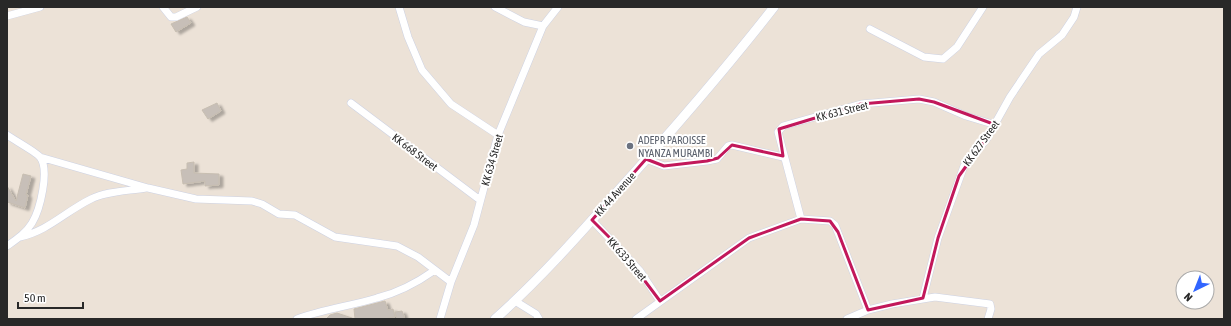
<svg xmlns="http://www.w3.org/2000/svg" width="1231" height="326" font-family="'Asap Condensed',sans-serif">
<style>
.building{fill:#c7bfb8;stroke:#c7beb1;filter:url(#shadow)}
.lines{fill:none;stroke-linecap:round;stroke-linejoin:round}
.street-casing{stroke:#cdd2e3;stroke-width:8}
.secondary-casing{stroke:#cdd2e3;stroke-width:10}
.street{stroke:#fff;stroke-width:7}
.secondary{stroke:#fff;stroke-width:9}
.marked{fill:none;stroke:#c2185b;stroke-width:3;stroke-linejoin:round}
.worship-dot{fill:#6b7280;stroke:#fff;stroke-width:1.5}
.labels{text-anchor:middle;stroke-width:4;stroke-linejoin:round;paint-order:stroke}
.street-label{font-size:11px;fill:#282828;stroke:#fff}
.worship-label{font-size:11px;fill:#5b616d;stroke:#fff;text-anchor:start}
</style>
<defs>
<filter id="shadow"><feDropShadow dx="4" dy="2.5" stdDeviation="1" flood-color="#0004"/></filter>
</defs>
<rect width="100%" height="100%" fill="#ece2d7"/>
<path class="building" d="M187,17l4,6 -15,9 -5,-8z
M217,103l4,8 -13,8 -6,-9z
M194,162v11l25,1v11l-14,1v-5l-22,3 -2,-14 6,-1v-6z
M23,174l8,2 -5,19h2l-3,13 -18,-6v-16l9,15z
M385,301l3,9 5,-1 2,8 -11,2h-29l-1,-10z
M402,311l3,8h-8l-2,-7z
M337,313l15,5v1h-26l4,-4z"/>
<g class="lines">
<defs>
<path id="street" d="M163,7l8,10h5l21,-10
M399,7l9,30 14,33 29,34 47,31
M495,7l29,15 19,4
M7,16l33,-9
M870,29l54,28 19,2 14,-12 26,-40
M351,103l129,97
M7,135c7,5 29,17 33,22 10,13 0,53 -8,66 -6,10 -15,16 -25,23
M40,157l108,31 48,11 56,2 10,3 17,10 16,1 40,22 62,9 21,11 33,25
M646,159l18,7 43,-5 10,-2 11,-13 4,-1 51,12
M801,219l-23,-87 5,-6 78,-22 58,-5 15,3 32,14 30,9
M592,220l48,51 20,30
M20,237c28,-6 46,-26 71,-38 16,-8 38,-8 55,-11
M923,298l15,-60 26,-72 22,-26 24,-43 29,-43 23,-19 12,-18 3,-10
M515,301l21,13 3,5
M297,319c26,-10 54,-13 80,-21 20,-5 41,-16 58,-28
M440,319l11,-37 23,-57 24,-90 45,-109 15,-19
M636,319l113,-81 52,-19 29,2 5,4 33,85
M847,319l21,-9 24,-6 43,-7 55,7 1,5 -3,10"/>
<path id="secondary" d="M495,319c44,-39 83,-83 122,-127 54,-60 107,-121 157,-185"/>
</defs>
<use href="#street" class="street-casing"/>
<use href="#secondary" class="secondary-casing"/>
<use href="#street" class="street"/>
<use href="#secondary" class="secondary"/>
</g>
<path class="marked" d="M919,99l15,3 62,23 -37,51 -21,62 -15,60 -55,12 -30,-78 -8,-11 -29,-2 -52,19 -89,63 -40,-53 -28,-28 54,-61 18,7 43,-5 11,-3 14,-13 51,11 -4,-27 82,-25z"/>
<circle class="worship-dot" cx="630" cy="146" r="4"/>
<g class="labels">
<g class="street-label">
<text transform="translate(842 111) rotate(-14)" y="4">KK 631 Street</text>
<text transform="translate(981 143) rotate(-54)" y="4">KK 627 Street</text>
<text transform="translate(415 152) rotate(37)" y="4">KK 668 Street</text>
<text transform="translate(492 160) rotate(-74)" y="4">KK 634 Street</text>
<text transform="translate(615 194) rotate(-48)" y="4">KK 44 Avenue</text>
<text transform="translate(627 259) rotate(49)" y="4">KK 633 Street</text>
</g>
<g class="worship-label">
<text x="638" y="144">ADEPR PAROISSE<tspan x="638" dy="13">NYANZA MURAMBI</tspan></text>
</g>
</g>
<rect width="1231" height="326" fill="none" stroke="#282828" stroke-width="16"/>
<g transform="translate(1195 290) rotate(223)"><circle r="19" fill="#ffffff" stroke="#a9a9a9"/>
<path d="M0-3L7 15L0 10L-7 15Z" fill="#3165ff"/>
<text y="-6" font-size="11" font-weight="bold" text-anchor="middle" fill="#282828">N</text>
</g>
<path d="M18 302v6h65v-6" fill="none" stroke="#282828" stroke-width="2"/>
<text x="24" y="302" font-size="12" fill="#282828" stroke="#ffffff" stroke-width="3" paint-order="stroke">50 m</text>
</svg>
